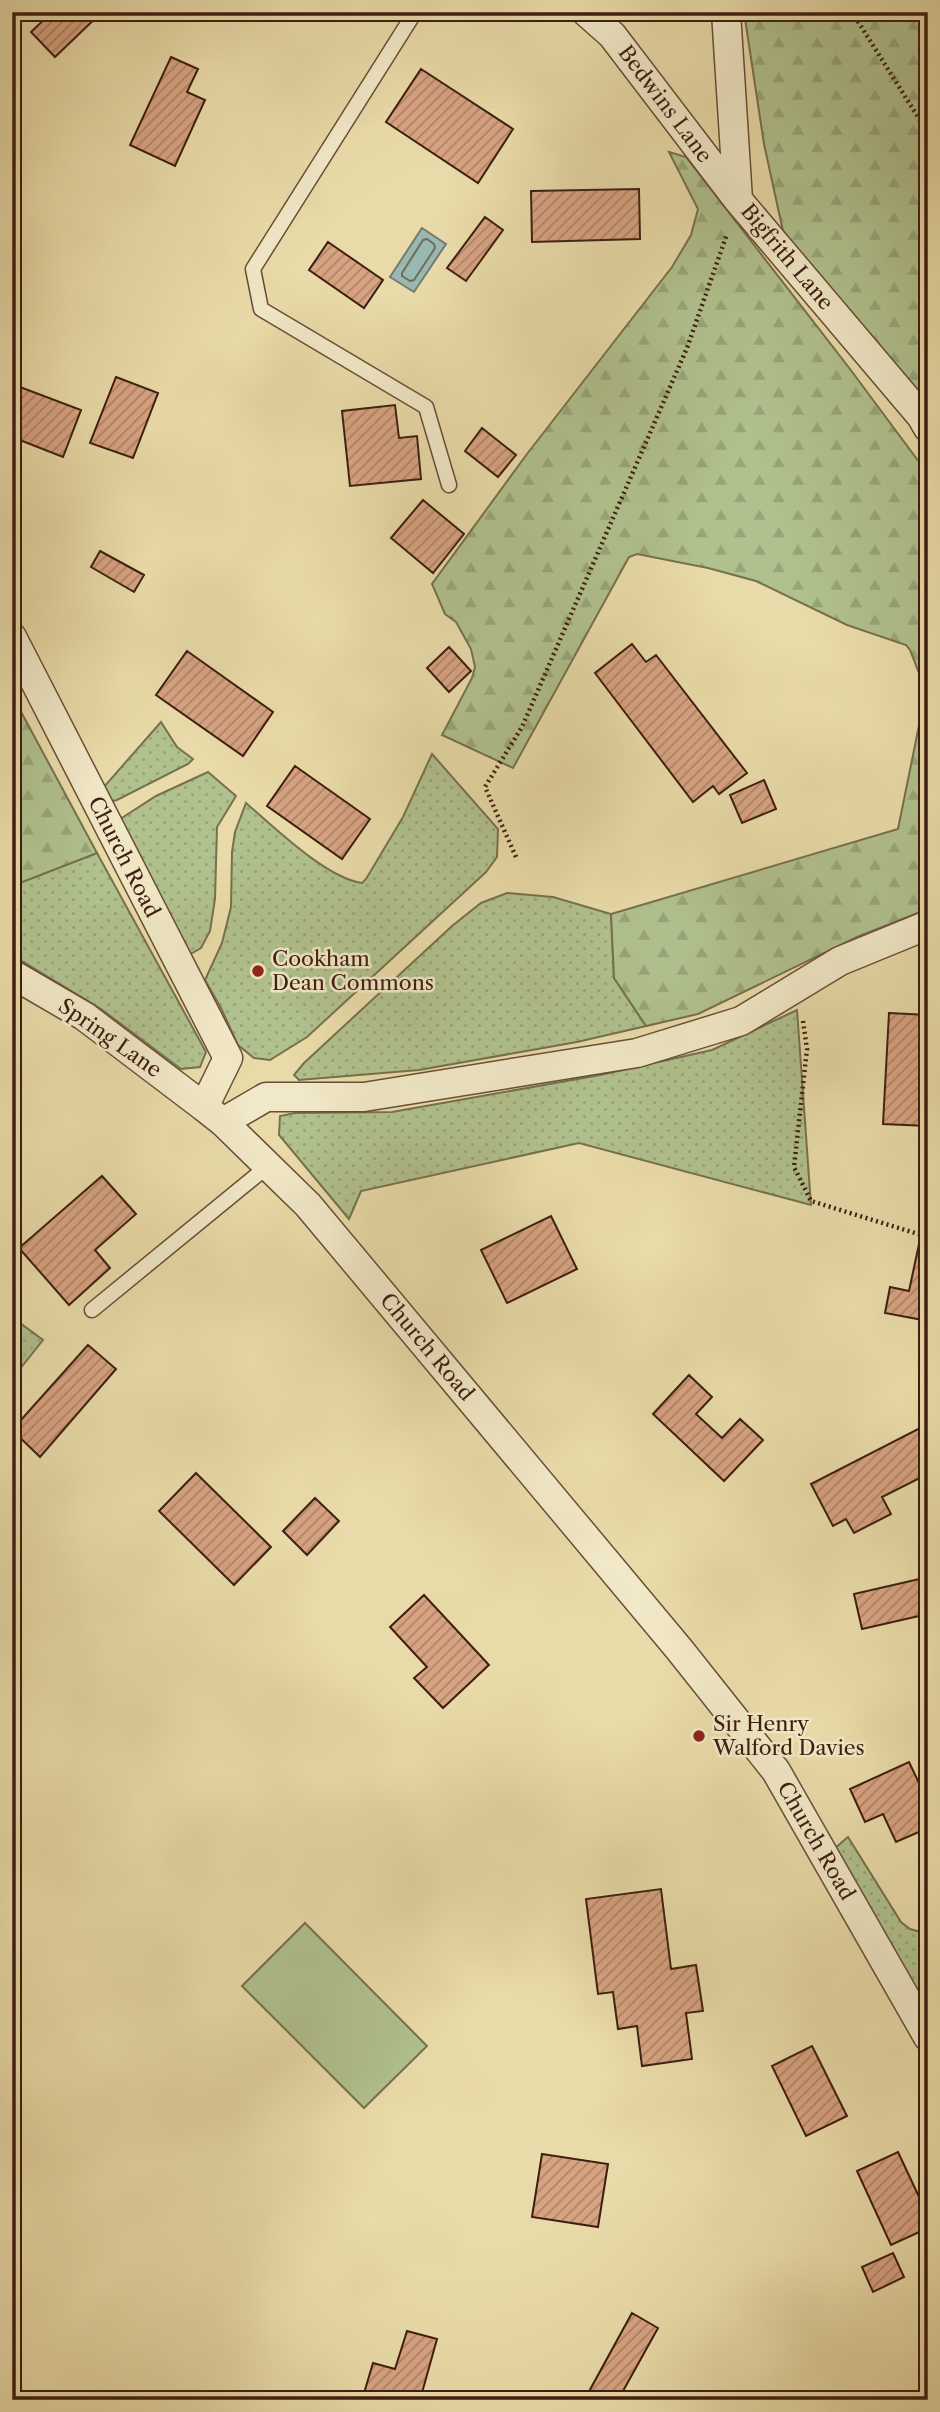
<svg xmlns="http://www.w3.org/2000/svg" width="940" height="2412" font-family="'Libre Caslon Text',serif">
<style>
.grass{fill:url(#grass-dots);stroke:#77704e;stroke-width:2}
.forest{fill:url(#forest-firs);stroke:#77704e;stroke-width:2}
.garden{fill:#b0c18d;stroke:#77704e;stroke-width:2}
.water{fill:#99b9b0;stroke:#757b70;stroke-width:2}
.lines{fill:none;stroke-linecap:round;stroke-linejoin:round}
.shore{stroke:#6c6c60;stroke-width:2}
.building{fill:url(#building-hatch);stroke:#3e1e10;stroke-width:2}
.service-casing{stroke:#694d36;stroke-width:17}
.minor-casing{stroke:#694d36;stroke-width:31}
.path{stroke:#3e1e10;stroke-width:4.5;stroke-dasharray:2 3.5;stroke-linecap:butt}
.service{stroke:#f1e8c7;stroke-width:14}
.minor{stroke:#f1e8c7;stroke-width:28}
.poi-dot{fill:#8f2418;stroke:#f1e8c7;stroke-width:2.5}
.labels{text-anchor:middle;stroke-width:5;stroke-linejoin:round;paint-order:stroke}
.street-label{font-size:21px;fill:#3e1e10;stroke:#f1e8c7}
.poi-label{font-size:21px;fill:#3e1e10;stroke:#f1e8c7;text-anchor:start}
</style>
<defs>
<pattern id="grass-dots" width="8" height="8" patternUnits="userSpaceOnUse" patternTransform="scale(1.75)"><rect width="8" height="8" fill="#b0c18d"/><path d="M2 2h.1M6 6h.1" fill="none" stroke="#98a579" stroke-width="1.8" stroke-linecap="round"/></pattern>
<pattern id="forest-firs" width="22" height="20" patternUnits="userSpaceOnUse" patternTransform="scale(1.75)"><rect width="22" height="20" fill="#b0c18d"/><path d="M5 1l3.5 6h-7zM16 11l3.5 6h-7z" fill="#98a579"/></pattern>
<pattern id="building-hatch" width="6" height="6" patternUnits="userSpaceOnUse" patternTransform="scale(1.75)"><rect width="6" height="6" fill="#d7a381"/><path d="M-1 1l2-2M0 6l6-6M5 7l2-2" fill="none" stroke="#b08468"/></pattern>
</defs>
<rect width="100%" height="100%" fill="#e9dba9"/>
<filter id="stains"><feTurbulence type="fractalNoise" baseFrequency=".00286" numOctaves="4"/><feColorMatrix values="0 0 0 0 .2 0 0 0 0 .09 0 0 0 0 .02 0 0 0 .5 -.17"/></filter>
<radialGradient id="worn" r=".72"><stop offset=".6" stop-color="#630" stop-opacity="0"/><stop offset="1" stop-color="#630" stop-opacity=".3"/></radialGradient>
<path class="grass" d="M161,722l16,25 16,12 -5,5 -71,36 -13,3 -1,-15z
M432,754l66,75 -1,28 -11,15 -179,165 -37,23 -16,-2 -16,-13 -17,-37 -16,-28 17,-37 9,-36 1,-55 3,-20 11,-29c28,24 80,75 116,80l4,-4 37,-62z
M208,772l28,24 -19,31 -2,72 -5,32 -9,17 -14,8 -73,-133 42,-27z
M97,853l109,199 -6,15 -19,2 -80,-60 -89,-54v-63l10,-10z
M507,893l46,4 58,17 3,64 32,48 -69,16 -158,28 -120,10 -5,-5 10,-12 148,-137 29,-23z
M797,1010l14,195 -232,-62 -218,48 -12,28 -70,-84 1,-19 15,-3 97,-1 208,-37 112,-25z
M12,1317l31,23 -31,39z
M848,1837l53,85 9,7 18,5v83l-94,-168z"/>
<path class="forest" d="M744,12h184v405l-142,-172 -22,-101z
M669,152l17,5 164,212 78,105v435l-71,28 -159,77 -52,12 -32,-48 -3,-64 287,-85 28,-138 -16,-41 -4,-5 -59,-20 -91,-44 -48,-13 -71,-14 -8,3 -116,211 -71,-33 30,-57 3,-11 -4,-18 -15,-27 -11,-8 -13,-30 95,-130 145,-187 19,-32 7,-26z
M12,695l85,158 -75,29 -10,10z"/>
<path class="garden" d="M305,1923l122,123 -63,62 -122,-122z"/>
<path class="water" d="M422,228l24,16 -32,48 -24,-15z"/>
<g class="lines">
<path class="shore" d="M427,239l7,5 1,4 -21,32 -4,1 -8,-5v-3l21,-33z"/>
</g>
<path class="building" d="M52,12h50l-47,45 -24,-25z
M171,57l27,12 -11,23 18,8 -30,66 -45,-21z
M421,69l92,60 -35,54 -92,-61z
M639,189l1,50 -108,3 -1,-51z
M485,217l18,13 -37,51 -19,-13z
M328,242l55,38 -19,28 -55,-38z
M116,377l42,16 -25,65 -43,-15z
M12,384l69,26 -18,47 -51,-20z
M395,405l4,33 18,-2 4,43 -71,7 -8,-75z
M482,428l34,27 -18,22 -33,-26z
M423,500l41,34 -31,39 -42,-35z
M100,551l44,24 -10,17 -43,-25z
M632,644l14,18 10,-7 91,118 -28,21 -6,-8 -20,16 -98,-129z
M449,647l22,24 -22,21 -22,-24z
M187,651l86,61 -30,44 -87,-61z
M295,766l75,53 -28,40 -75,-53z
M764,780l12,29 -34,14 -12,-28z
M889,1013l39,2v111l-45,-2z
M102,1176l34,38 -41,36 15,18 -41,37 -50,-57z
M551,1216l26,53 -70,34 -26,-53z
M919,1244l9,2v75l-43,-8 5,-26 19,4z
M88,1345l28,24 -76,88 -28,-27z
M689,1375l23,22 -16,17 26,24 18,-19 23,21 -39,41 -71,-67z
M920,1428l8,16v30l-46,23 9,17 -37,19 -8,-14 -13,7 -22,-42z
M196,1473l75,74 -37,38 -75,-74z
M315,1498l24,23 -32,34 -24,-24z
M928,1577v37l-66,15 -8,-35z
M424,1595l65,70 -46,43 -29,-30 13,-11 -37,-40z
M909,1762l19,40v26l-32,14 -13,-28 -18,8 -15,-33z
M661,1889l10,80 25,-4 7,46 -17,2 6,46 -50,7 -5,-40 -19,3 -5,-37 -15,2 -12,-95z
M812,2046l35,70 -41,20 -34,-70z
M898,2152l30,64v12l-37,17 -34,-74z
M542,2154l66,10 -10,63 -66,-10z
M893,2253l11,24 -31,15 -11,-25z
M632,2313l26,15 -40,72h-27l-5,-3z
M407,2331l30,8 -17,61h-58l11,-37 22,6z"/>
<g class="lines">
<defs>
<path id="service" d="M415,12l-162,257 8,40 165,98 23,78
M92,1310l176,-144"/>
<path id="minor" d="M586,12l26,23 126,165
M726,12l12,188 183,216 7,12
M12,637l216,421 -24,49 19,15 85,83 371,444 97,122 152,266
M12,974l72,42 120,91
M223,1122l43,-25h98l273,-44 104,-32 99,-60 88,-36"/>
</defs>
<use href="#service" class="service-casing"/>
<use href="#minor" class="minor-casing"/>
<path class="path" d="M852,12l76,121
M516,857l-31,-70 37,-60 165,-379 40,-114
M803,1021l4,28 -13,118 17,34 117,36"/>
<use href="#service" class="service"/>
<use href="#minor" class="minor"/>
</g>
<g class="poi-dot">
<circle cx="258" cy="971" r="7"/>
<circle cx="699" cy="1736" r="7"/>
</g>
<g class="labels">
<g class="street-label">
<text transform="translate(665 104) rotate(53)" y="7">Bedwins Lane</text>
<text transform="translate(787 257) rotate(50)" y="7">Bigfrith Lane</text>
<text transform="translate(124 857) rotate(63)" y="7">Church Road</text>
<text transform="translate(110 1038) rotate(35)" y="7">Spring Lane</text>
<text transform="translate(427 1347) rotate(50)" y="7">Church Road</text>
<text transform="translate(816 1841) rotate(60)" y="7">Church Road</text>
</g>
<g class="poi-label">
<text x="272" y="966">Cookham<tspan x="272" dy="24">Dean Commons</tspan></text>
<text x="713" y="1731">Sir Henry<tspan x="713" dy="24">Walford Davies</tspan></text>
</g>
</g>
<rect width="940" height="2412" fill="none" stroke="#e9dba9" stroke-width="42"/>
<rect x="14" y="14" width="912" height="2384" fill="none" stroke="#3e1e10" stroke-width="3.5"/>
<rect x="21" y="21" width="898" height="2370" fill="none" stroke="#3e1e10" stroke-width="2"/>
<rect width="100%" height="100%" filter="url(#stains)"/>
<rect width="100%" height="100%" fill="url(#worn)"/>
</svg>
